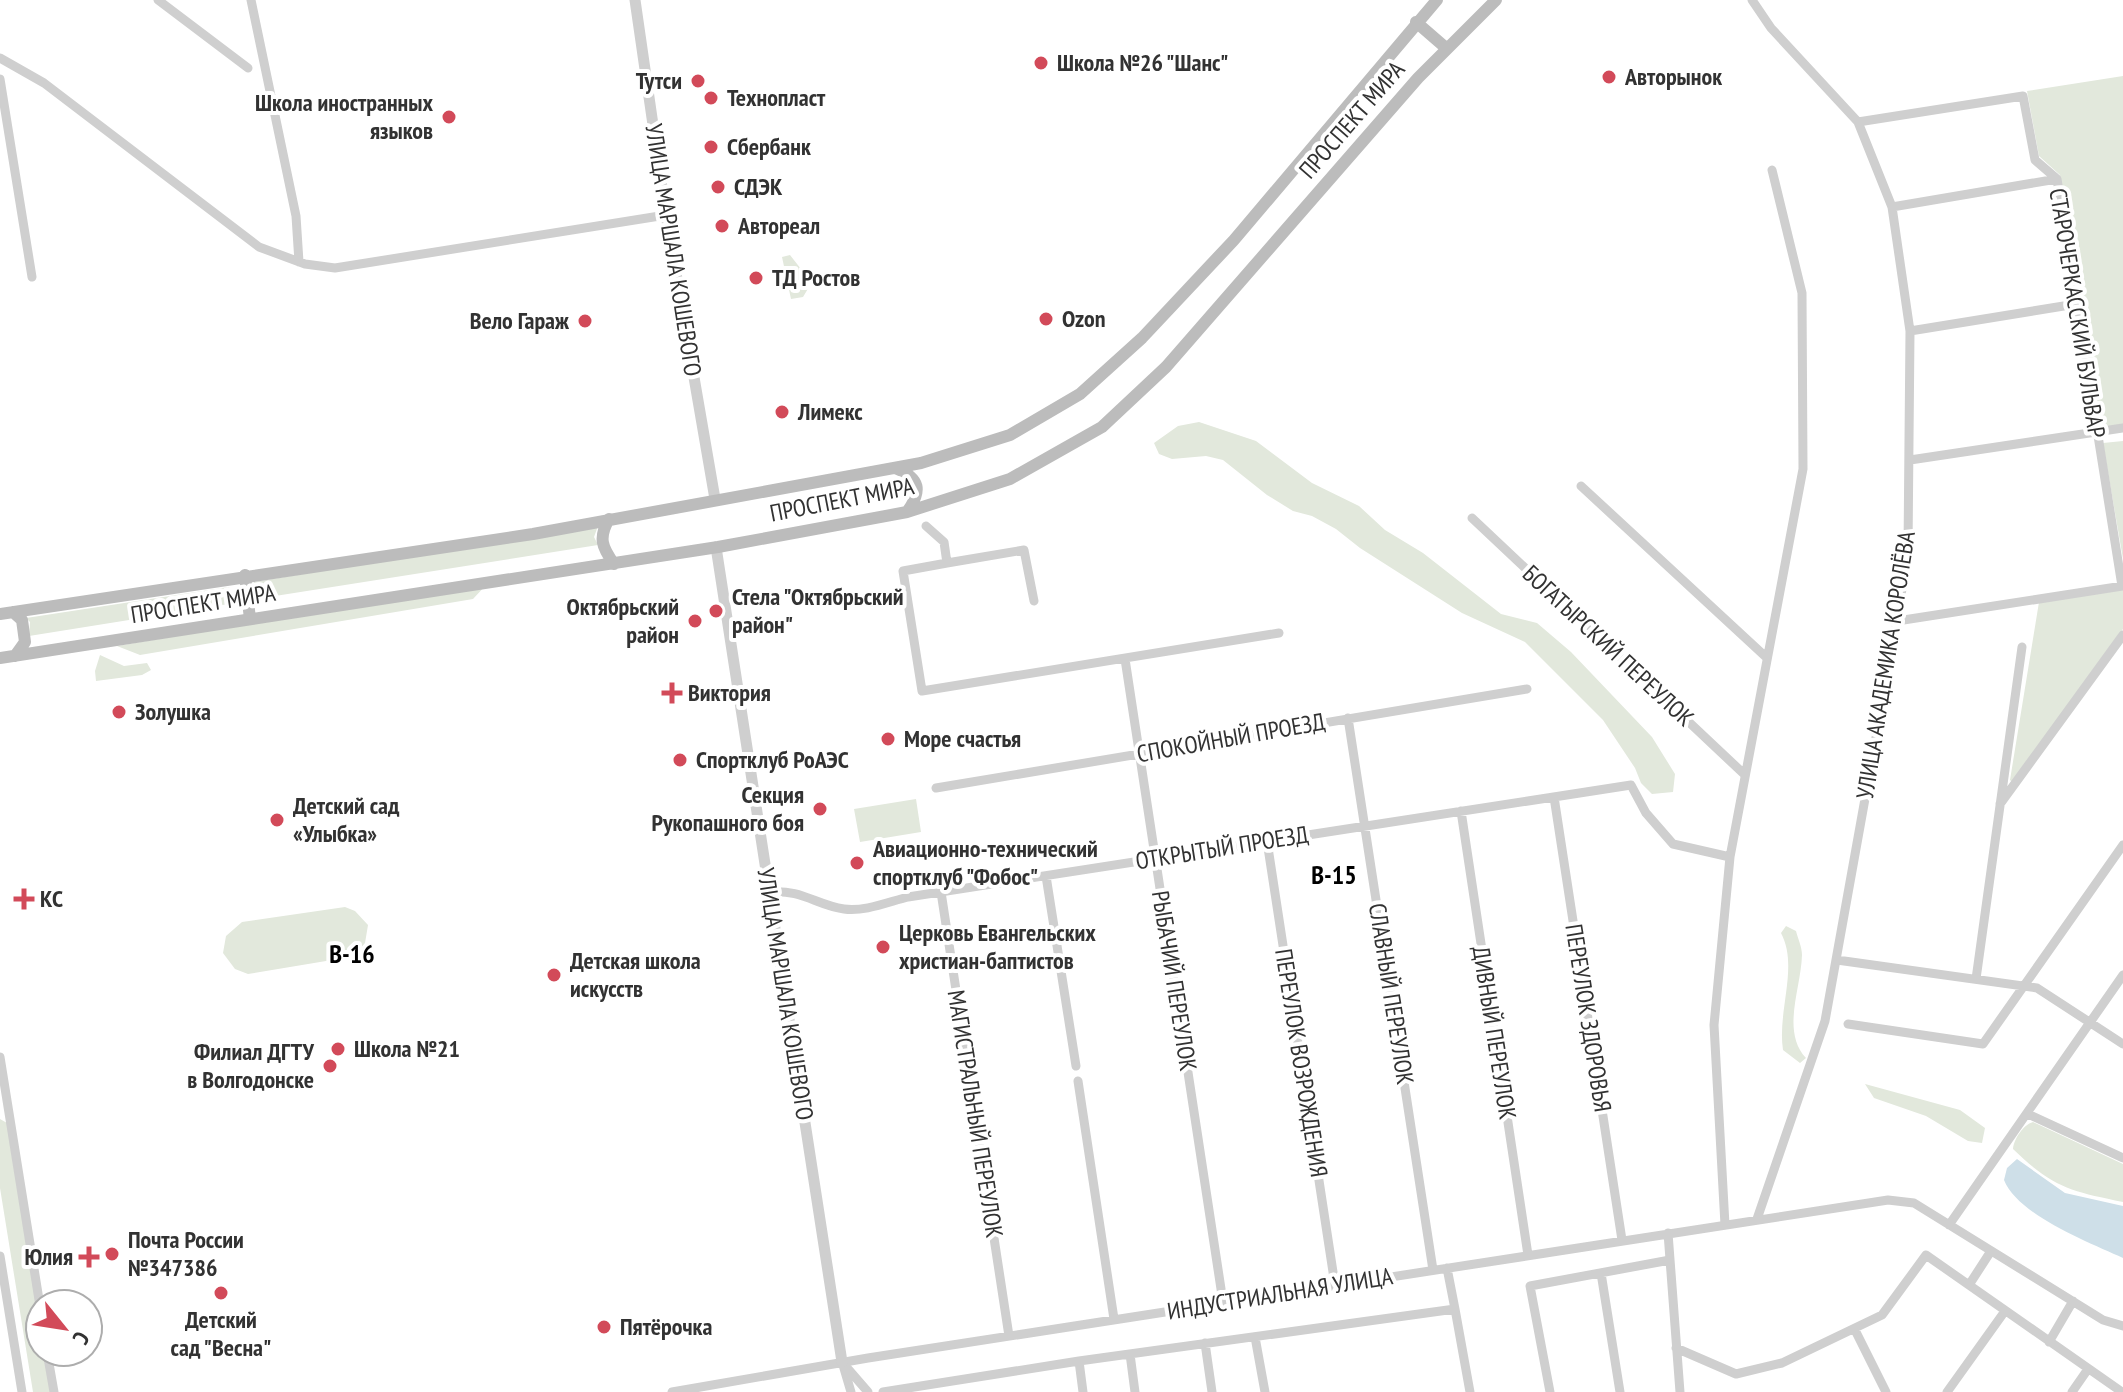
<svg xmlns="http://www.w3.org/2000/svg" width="2123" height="1392" font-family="'PT Sans Narrow',sans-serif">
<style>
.green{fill:#e2e8dc}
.water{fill:#cedfe8}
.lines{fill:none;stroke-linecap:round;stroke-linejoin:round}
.minor{stroke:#cfcfcf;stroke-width:9}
.tertiary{stroke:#cfcfcf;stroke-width:11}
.secondary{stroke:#bcbcbc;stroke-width:12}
.poi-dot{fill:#d24a59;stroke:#fff;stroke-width:3}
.labels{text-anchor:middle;stroke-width:8;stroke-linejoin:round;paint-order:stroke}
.poi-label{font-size:24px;font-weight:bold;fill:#323232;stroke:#fff;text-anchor:start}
.street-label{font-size:24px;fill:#323232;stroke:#fff}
.neighbourhood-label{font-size:26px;font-weight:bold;fill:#000;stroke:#fff}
</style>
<rect width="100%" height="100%" fill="#fff"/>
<path class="green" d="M2123,76v348l-23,4 -40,-253 -21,-19 -12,-65z
M790,255l18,23 1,9 -6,10 -12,2 -9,-42z
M1199,422l57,19 56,42 47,23 26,24 38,23 78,61 36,9 34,29 81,85 23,37 -2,18 -21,2 -11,-11 -6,-15 -32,-48 -78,-78 -63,-29 -102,-65 -24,-19 -24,-13 -19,-5 -26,-16 -44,-35 -17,-4 -34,3 -13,-5 -5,-11 24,-17z
M2123,441v118l-20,-116z
M598,526l-4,11 4,8 -342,54 -4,-4 2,-13z
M487,584l-14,15 -333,56 -23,-9z
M229,587l5,12 -5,5 -200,32 1,-14 -4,-4z
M2123,589v40l-110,154 -3,-3 29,-178z
M100,655l24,11 23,-3 4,7 -9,5 -46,6 -1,-10z
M916,799l5,33 -61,10 -6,-33z
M345,907l10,4 13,14 -3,18 -9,13 -108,18 -13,-5 -12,-16 3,-17 16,-14z
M1786,926l10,5c2,8 6,16 6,24 -1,34 -21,76 4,103l-6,5 -17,-13c-6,-39 16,-83 -2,-117z
M1865,1084l95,26 25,18 -3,15 -14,-2 -42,-25 -52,-18z
M0,1119l7,4 33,204v25h4l7,40h-18l-33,-204z
M2033,1122l90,42v38c-52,-11 -70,-14 -110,-53 1,-10 10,-24 20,-27z"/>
<path class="water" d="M2017,1159l48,34 58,13v52c-35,-16 -105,-43 -119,-78l3,-12z"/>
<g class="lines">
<path class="minor" d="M158,0l90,68
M251,0l45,216 3,46
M1752,0l19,28 87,94 34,85 18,124 -2,219 -11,71 -72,400 -68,198
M0,58l44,25 215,164 46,17 30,4 331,-53
M0,79l32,198
M1858,122l165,-26 12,64 22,19 65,407
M1892,207l165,-28
M1910,331l166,-27
M1910,460l213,-32
M1581,486l186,172
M1472,518l272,256
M926,526l18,16 3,21 77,-13 10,51
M947,563l-44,8 19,120 357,-58
M1897,621l226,-35
M1125,659l98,643
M1348,718l85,552
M936,788l591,-99
M1554,797l68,443
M2000,804l123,-169
M1461,811l67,444
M1267,841l68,444
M1046,876l30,190
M769,892c33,-3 47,13 75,17 20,3 44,-7 64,-12l723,-112 15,28 27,31 57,13
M941,892l68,444
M1837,960l200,28 86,56
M1976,979l46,-332
M1848,1024l135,20 140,-199
M0,1057l40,249
M1078,1081l36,238
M2028,1114l95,44
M1725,1225l-11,-200 16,-168 73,-388 -1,-176 -30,-123
M1949,1225l174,-250
M1668,1233l12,159
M0,1256l22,136
M1601,1273l19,119
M1969,1285l22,-34
M1455,1309l15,83
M1855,1330l31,62
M1255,1337l10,55
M2049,1342l24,-41
M1205,1343l7,49
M1676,1348l60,26 46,-11 100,-48 44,-60 196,137
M47,1352l7,40
M1130,1354l5,38
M1079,1361l376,-52 -8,-41
M842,1362l26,30
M843,1365l8,27
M672,1392l196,-34 1020,-158 26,3 189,117 20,6
M883,1392l196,-31 4,31
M1550,1392l-20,-106 140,-26
M1947,1392l58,-81
M2072,1392l16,-23"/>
<path class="tertiary" d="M635,0l31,215 49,284
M716,547l126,815"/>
<path class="secondary" d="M1416,22l30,26
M895,468c26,10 27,23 12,44
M609,519c-11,19 -7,28 5,45
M245,575l5,44
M13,612l9,8 3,22 -10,14
M0,614l533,-80 388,-71 89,-28 70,-41 62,-56 92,-98 203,-240
M0,658l718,-111 189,-35 103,-33 92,-52 64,-60 252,-289 78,-78"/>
</g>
<g class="poi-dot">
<circle cx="1041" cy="63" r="8"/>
<circle cx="1609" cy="77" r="8"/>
<circle cx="698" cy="81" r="8"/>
<circle cx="711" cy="98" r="8"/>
<circle cx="449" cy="117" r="8"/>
<circle cx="711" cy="147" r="8"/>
<circle cx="718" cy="187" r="8"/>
<circle cx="722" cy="226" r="8"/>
<circle cx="756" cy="278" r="8"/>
<circle cx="1046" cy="319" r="8"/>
<circle cx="585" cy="321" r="8"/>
<circle cx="782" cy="412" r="8"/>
<circle cx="716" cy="611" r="8"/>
<circle cx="695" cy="621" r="8"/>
<path d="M668 681h8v8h8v8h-8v8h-8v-8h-8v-8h8z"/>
<circle cx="119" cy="712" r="8"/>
<circle cx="888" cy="739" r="8"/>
<circle cx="680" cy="760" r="8"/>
<circle cx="820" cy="809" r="8"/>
<circle cx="277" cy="820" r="8"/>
<circle cx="857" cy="863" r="8"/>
<path d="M20 887h8v8h8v8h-8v8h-8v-8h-8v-8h8z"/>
<circle cx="883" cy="947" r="8"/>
<circle cx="554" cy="975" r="8"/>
<circle cx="338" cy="1049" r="8"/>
<circle cx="330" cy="1066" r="8"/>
<circle cx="112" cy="1254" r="8"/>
<path d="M85 1245h8v8h8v8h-8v8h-8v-8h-8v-8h8z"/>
<circle cx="221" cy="1293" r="8"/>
<circle cx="604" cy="1327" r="8"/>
</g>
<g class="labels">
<g class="poi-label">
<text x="1057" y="71">Школа №26 "Шанс"</text>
<text x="1625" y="85">Авторынок</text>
<text x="682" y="89" text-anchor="end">Тутси</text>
<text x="727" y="106">Технопласт</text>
<text x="433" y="111" text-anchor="end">Школа иностранных<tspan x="433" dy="28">языков</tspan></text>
<text x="727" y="155">Сбербанк</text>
<text x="734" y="195">СДЭК</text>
<text x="738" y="234">Автореал</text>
<text x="772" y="286">ТД Ростов</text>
<text x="1062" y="327">Ozon</text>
<text x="569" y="329" text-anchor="end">Вело Гараж</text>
<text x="798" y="420">Лимекс</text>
<text x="732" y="605">Стела "Октябрьский<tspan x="732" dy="28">район"</tspan></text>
<text x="679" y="615" text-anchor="end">Октябрьский<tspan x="679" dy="28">район</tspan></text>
<text x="688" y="701">Виктория</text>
<text x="135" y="720">Золушка</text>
<text x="904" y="747">Море счастья</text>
<text x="696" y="768">Спортклуб РоАЭС</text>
<text x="804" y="803" text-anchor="end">Секция<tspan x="804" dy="28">Рукопашного боя</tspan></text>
<text x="293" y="814">Детский сад<tspan x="293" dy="28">«Улыбка»</tspan></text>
<text x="873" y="857">Авиационно-технический<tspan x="873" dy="28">спортклуб "Фобос"</tspan></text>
<text x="40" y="907">КС</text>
<text x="899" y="941">Церковь Евангельских<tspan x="899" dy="28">христиан-баптистов</tspan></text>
<text x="570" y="969">Детская школа<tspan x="570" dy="28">искусств</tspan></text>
<text x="354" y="1057">Школа №21</text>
<text x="314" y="1060" text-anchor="end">Филиал ДГТУ<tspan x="314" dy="28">в Волгодонске</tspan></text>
<text x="128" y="1248">Почта России<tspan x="128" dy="28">№347386</tspan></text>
<text x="73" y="1265" text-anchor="end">Юлия</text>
<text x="221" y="1328" text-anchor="middle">Детский<tspan x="221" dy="28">сад "Весна"</tspan></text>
<text x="620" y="1335">Пятёрочка</text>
</g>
<g class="street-label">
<text transform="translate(1352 120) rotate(-49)" y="8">ПРОСПЕКТ МИРА</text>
<text transform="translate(673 250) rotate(81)" y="8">УЛИЦА МАРШАЛА КОШЕВОГО</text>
<text transform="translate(2077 313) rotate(81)" y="8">СТАРОЧЕРКАССКИЙ БУЛЬВАР</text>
<text transform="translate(842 500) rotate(-11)" y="8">ПРОСПЕКТ МИРА</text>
<text transform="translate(203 604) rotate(-9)" y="8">ПРОСПЕКТ МИРА</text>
<text transform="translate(1608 646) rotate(43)" y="8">БОГАТЫРСКИЙ ПЕРЕУЛОК</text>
<text transform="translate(1886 665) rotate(-81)" y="8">УЛИЦА АКАДЕМИКА КОРОЛЁВА</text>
<text transform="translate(1231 738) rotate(-10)" y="8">СПОКОЙНЫЙ ПРОЕЗД</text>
<text transform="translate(1222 848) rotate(-9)" y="8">ОТКРЫТЫЙ ПРОЕЗД</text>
<text transform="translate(1174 981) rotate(81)" y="8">РЫБАЧИЙ ПЕРЕУЛОК</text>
<text transform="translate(785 994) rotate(81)" y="8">УЛИЦА МАРШАЛА КОШЕВОГО</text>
<text transform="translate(1391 994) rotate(81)" y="8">СЛАВНЫЙ ПЕРЕУЛОК</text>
<text transform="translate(1588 1018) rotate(81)" y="8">ПЕРЕУЛОК ЗДОРОВЬЯ</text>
<text transform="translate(1494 1033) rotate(81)" y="8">ДИВНЫЙ ПЕРЕУЛОК</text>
<text transform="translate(1301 1063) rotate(81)" y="8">ПЕРЕУЛОК ВОЗРОЖДЕНИЯ</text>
<text transform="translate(975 1114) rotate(81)" y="8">МАГИСТРАЛЬНЫЙ ПЕРЕУЛОК</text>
<text transform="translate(1280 1294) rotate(-9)" y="8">ИНДУСТРИАЛЬНАЯ УЛИЦА</text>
</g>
<g class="neighbourhood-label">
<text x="1334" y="884">В-15</text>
<text x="352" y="963">В-16</text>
</g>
</g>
<g transform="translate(64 1328) rotate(120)"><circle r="38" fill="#ffffff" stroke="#adadad" stroke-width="2"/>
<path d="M0-6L14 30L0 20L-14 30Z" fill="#d24a59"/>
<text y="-12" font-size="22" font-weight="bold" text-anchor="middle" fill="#323232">С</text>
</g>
</svg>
